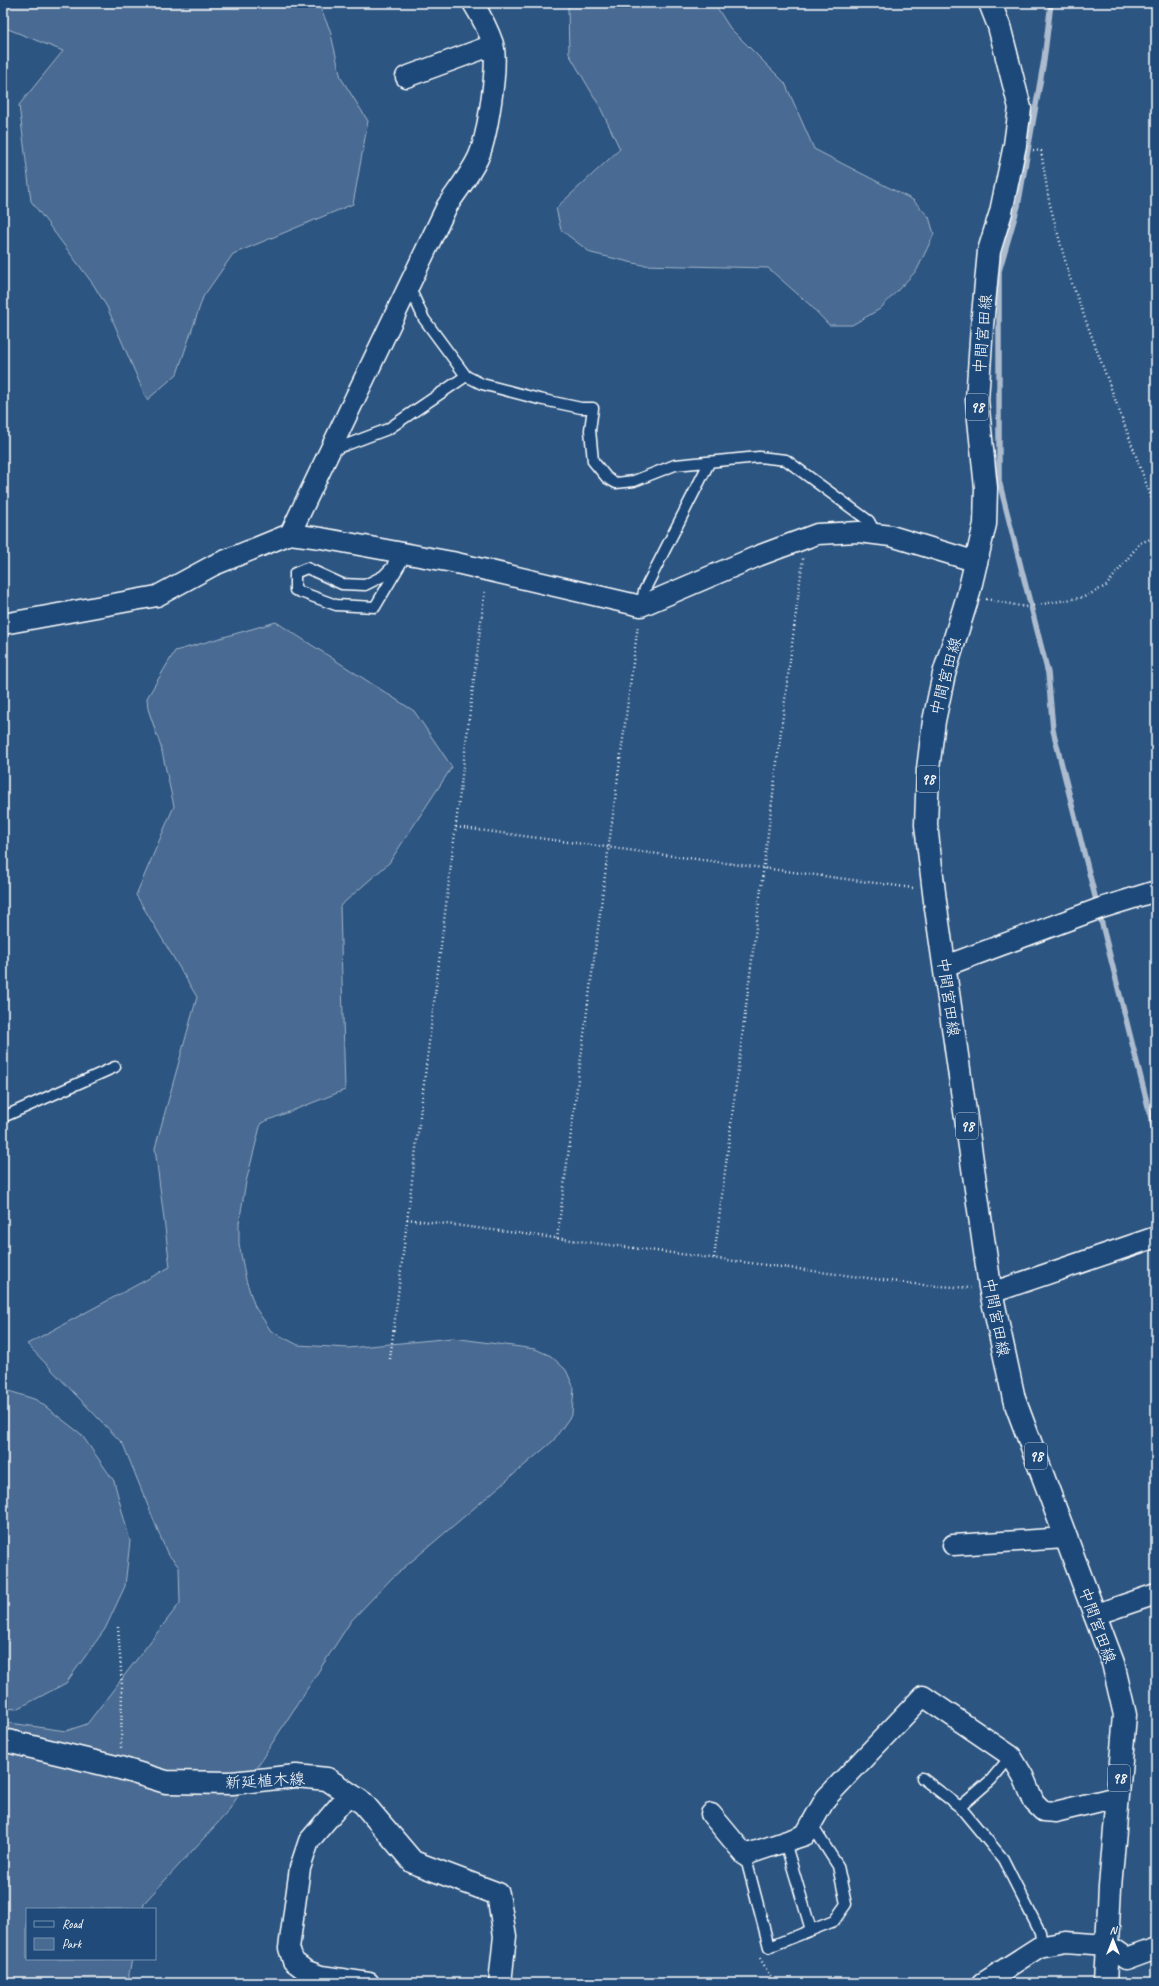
<svg xmlns="http://www.w3.org/2000/svg" width="1159" height="1986" font-family="Caveat,'Klee One',sans-serif">
<style>
.green{fill:#486b92;stroke:#a4b5c8}
.lines{fill:none;stroke-linecap:round;stroke-linejoin:round}
.stream{stroke:#acbcce;stroke-width:5.5}
.service-casing{stroke:#fff;stroke-width:13}
.minor-casing{stroke:#fff;stroke-width:23}
.secondary-casing{stroke:#fff;stroke-width:25}
.primary-casing{stroke:#fff;stroke-width:25}
.path{stroke:#fff;stroke-width:2.5;stroke-dasharray:1 3;stroke-linecap:butt}
.service{stroke:#1f4a7a;stroke-width:10}
.minor{stroke:#1f4a7a;stroke-width:20}
.secondary{stroke:#1f4a7a;stroke-width:22}
.primary{stroke:#1f4a7a;stroke-width:22}
.labels{text-anchor:middle;stroke-width:3;stroke-linejoin:round;paint-order:stroke}
.shield{fill:#1f4a7a;stroke:#bcc9d7;stroke-width:1}
.shield-label{font-size:15px;font-weight:bold;fill:#fff}
.street-label{font-size:16px;fill:#fff;stroke:#1f4a7a}
</style>
<rect width="100%" height="100%" fill="#2c5582"/>
<filter id="ink" filterUnits="userSpaceOnUse"><feTurbulence type="fractalNoise" baseFrequency=".025" numOctaves="2"/><feDisplacementMap in="SourceGraphic" scale="8" xChannelSelector="R" yChannelSelector="G"/><feConvolveMatrix kernelMatrix="1 2 1 2 8 2 1 2 1" color-interpolation-filters="sRGB"/></filter>
<g filter="url(#ink)">
<path class="green" d="M3,3h315l12,27 11,48 27,43 -15,83 -120,50 -30,43 -26,77 -30,26 -40,-93 -14,-23 -62,-83 -12,-96 44,-54 -60,-24z
M569,3h145l16,25 55,55 29,66 99,51 16,17 5,17 -17,36 -37,39 -28,16h-23l-19,-20 -42,-37 -126,-3 -51,-12 -30,-23 -5,-22 64,-59 -21,-44 -30,-51 -1,-45z
M276,622l138,89 38,56 -63,96 -49,43 5,184 -84,33 -15,59 -7,41v21l7,36 9,27 16,24 27,14 50,3 105,-10 82,11 16,7 15,14 8,18 -2,26 -19,27 -160,136 -42,44 -124,192 -83,90 -1,6h-116v50h105l-3,15v9h-126v-261l63,9 21,-7 93,-121 -1,-36 -12,-14 -44,-109 -96,-100 143,-77 -15,-119 42,-151 -61,-102 38,-89 -13,-59 -13,-38 -1,-11 28,-47z
M3,1389l34,11 44,34 33,47 16,60 -5,45 -20,43 -39,54 -49,26 -14,-1z"/>
<g class="lines">
<path class="stream" d="M1051,3l-7,57 -26,146 -19,65v210l49,192 5,57 103,408"/>
<defs>
<path id="service" d="M409,286l15,33 42,57 16,8 57,15 42,9h12l-3,22 3,31 14,17 9,5 18,-2 41,-16 84,-8 27,3 83,61 7,13
M330,451l58,-22 78,-53
M397,552l-5,15 -9,9 -18,9 -23,-1 -35,-16 -12,5v17l41,15 39,2 32,-54
M641,606l3,-15 65,-128
M3,1117l112,-50
M922,1778l38,29 43,52 37,73 2,14
M960,1807l31,-27 20,-24
M785,1842l26,88
M745,1855l24,92 65,-26 12,-17 -8,-38 -27,-42"/>
<path id="minor" d="M406,77l87,-32
M290,534l157,-328c10,-15 22,-30 30,-46 10,-19 22,-96 16,-116 -5,-15 -12,-28 -20,-41
M3,624l154,-28 57,-31 76,-31 31,4 131,24 189,44 117,-50 59,-22 42,-2 32,4 86,26
M945,966l153,-57 58,-18
M991,1293l165,-56
M953,1545l113,-7
M1094,1615l62,-21
M349,1794l-40,47 -9,27 -11,80 4,13 12,9 16,6 48,7
M711,1814l34,41 60,-20 21,-37 97,-102 88,60 12,20 11,26 9,9 12,1 62,-15
M983,1983l56,-36 27,-5 40,3 20,14 30,-11"/>
<path id="secondary" d="M3,1740l117,28 46,14 66,1 64,-7 31,3 36,24 50,59 85,32 7,42 -5,47"/>
<path id="primary" d="M990,3l9,23 21,82 -5,37 -14,67 -12,39 -7,75 -5,74 9,88 -1,36 -17,72 -24,78 -10,47 -6,48 -2,56 9,76 55,386 24,112 99,264 12,52 -15,172 -5,96"/>
</defs>
<use href="#service" class="service-casing"/>
<use href="#minor" class="minor-casing"/>
<use href="#secondary" class="secondary-casing"/>
<use href="#primary" class="primary-casing"/>
<path class="path" d="M1033,150l8,1 8,50 20,74 87,235
M986,599l39,8 59,-10 22,-11 34,-43 16,-6
M456,827l457,61
M407,1219l515,66 49,3
M557,1239l81,-614
M714,1258l89,-700
M390,1359l95,-770
M118,1627l4,58 -1,63
M760,1958l14,25"/>
<use href="#service" class="service"/>
<use href="#minor" class="minor"/>
<use href="#secondary" class="secondary"/>
<use href="#primary" class="primary"/>
</g>
</g>
<g class="labels">
<g class="shield">
<rect x="966" y="394" width="22" height="26" rx="3"/>
<rect x="917" y="766" width="22" height="26" rx="3"/>
<rect x="956" y="1113" width="22" height="26" rx="3"/>
<rect x="1025" y="1443" width="22" height="26" rx="3"/>
<rect x="1108" y="1765" width="22" height="26" rx="3"/>
</g>
<g class="shield-label">
<text x="977" y="412">98</text>
<text x="928" y="784">98</text>
<text x="967" y="1131">98</text>
<text x="1036" y="1461">98</text>
<text x="1119" y="1783">98</text>
</g>
<g class="street-label">
<text transform="translate(982 334) rotate(-85)" y="6">中間宮田線</text>
<text transform="translate(945 676) rotate(-75)" y="6">中間宮田線</text>
<text transform="translate(949 997) rotate(82)" y="6">中間宮田線</text>
<text transform="translate(997 1317) rotate(79)" y="6">中間宮田線</text>
<text transform="translate(1098 1625) rotate(70)" y="6">中間宮田線</text>
<text transform="translate(265 1780) rotate(-3)" y="6">新延植木線</text>
</g>
</g>
<rect width="1159" height="1986" fill="none" stroke="#1f4a7a" stroke-width="16"/>
<rect x="8" y="8" width="1143" height="1970" fill="none" stroke="#fff" stroke-width="1.5" filter="url(#ink)"/>
<rect x="26" y="1908" width="130" height="52" fill="#1f4a7a" stroke="#7992af"/>
<rect x="34" y="1921" width="20" height="6" fill="#1f4a7a" stroke="#7992af"/>
<text x="62" y="1928" font-size="12" fill="#ffffff">Road</text>
<rect x="34" y="1938" width="20" height="12" fill="#486b92" stroke="#7992af"/>
<text x="62" y="1948" font-size="12" fill="#ffffff">Park</text>
<g transform="translate(1113 1940)" stroke="#1f4a7a" stroke-width="3" paint-order="stroke">
<path d="M0-3L7 15L0 10L-7 15Z" fill="#ffffff"/>
<text y="-6" font-size="11" font-weight="bold" text-anchor="middle" fill="#ffffff">N</text>
</g>
</svg>
